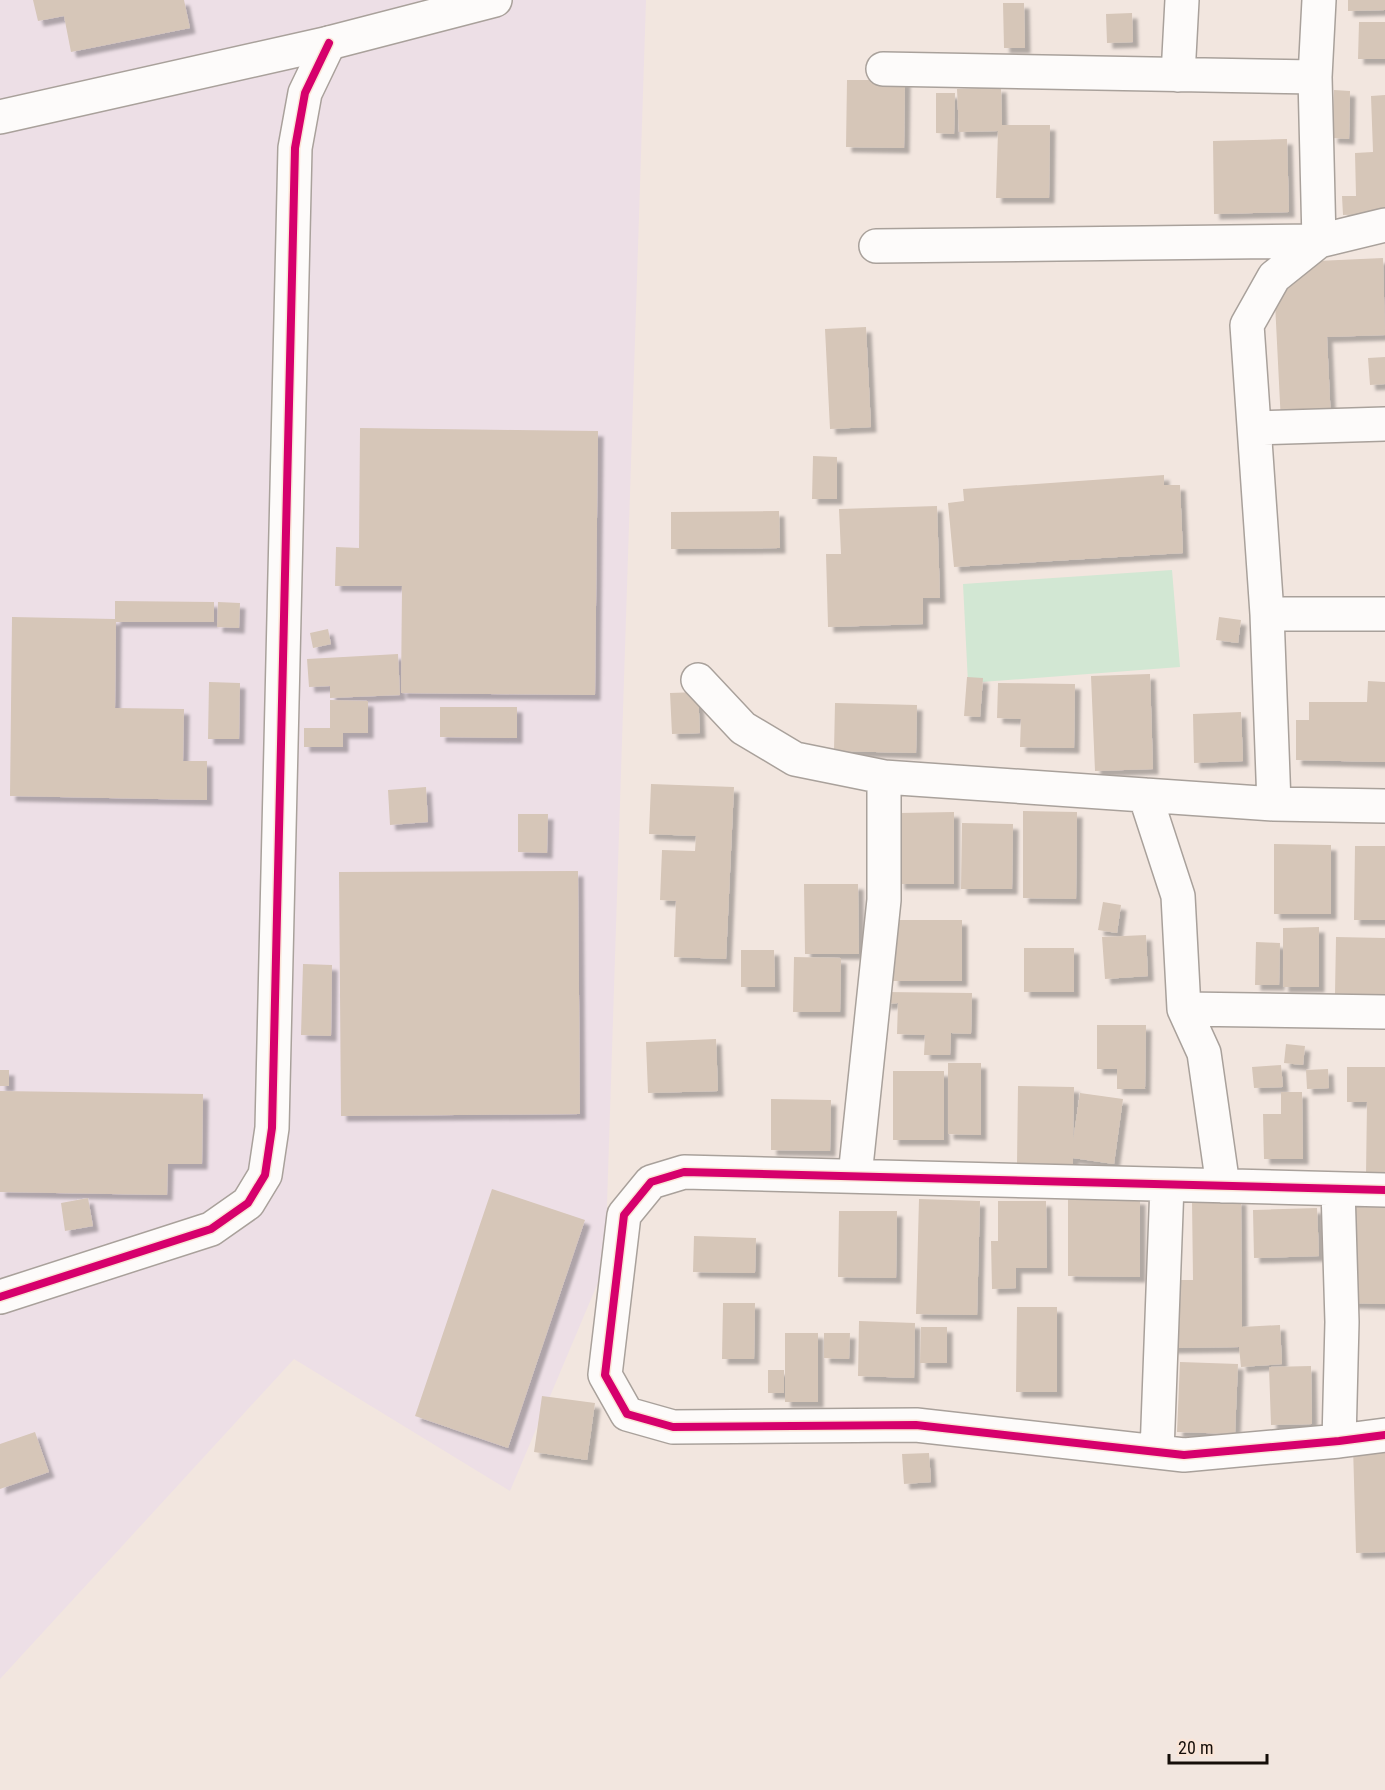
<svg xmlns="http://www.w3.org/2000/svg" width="1385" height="1790" font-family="'Roboto Condensed',sans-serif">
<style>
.industrial{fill:#eddfe6}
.green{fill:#d2e7d3}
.building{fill:#d6c6b8;filter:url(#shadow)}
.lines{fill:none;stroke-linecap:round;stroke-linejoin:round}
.minor-casing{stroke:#a9a19b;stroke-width:36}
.tertiary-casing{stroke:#a9a19b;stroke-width:36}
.minor{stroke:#fdfbfa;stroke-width:33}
.tertiary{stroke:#fdfbfa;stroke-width:33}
.cycleway-casing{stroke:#fae5d7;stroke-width:11}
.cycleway{stroke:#d6006c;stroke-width:8}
</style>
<defs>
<filter id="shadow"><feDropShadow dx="5.5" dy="5.5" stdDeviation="1.5" flood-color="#0004"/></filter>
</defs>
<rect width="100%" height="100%" fill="#f2e6df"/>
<path class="industrial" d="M0,0h646l-41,1266 -95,225 -216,-132 -294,320z"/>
<path class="green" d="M1172,570l8,97 -212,16 -5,-99z"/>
<path class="building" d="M33,0h151l6,28 -119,24 -7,-36 -26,5z
M1348,0h37v10l-37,1z
M1003,3h21l1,45h-21z
M1132,13l1,29 -26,1 -1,-29z
M1359,22h26v37h-27z
M847,80h58l-1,68 -58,-1z
M1001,87l1,38h48l-1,73h-53l2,-67 -39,1 -2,-43z
M1334,90l16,1 -1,48 -17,-1z
M936,93h19l-1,41 -18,-1z
M1385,95v118l-42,2 -1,-19h14l-1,-43 18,-1 -2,-56z
M1287,139l2,73 -75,2 -1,-73z
M1383,258l2,77 -58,2 4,84 -50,2 -8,-160z
M866,327l5,100 -41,2 -5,-100z
M1385,357v27l-15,1 -2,-27z
M360,428l238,3 -3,264 -194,-2 1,-107h-67l1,-39 23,1z
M813,456l24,1v42h-25z
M1164,475v10h16l3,68 -229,14 -6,-64 16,-2 -1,-12z
M937,506l3,92h-17v26l-95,3 -2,-73h15l-2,-45z
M779,511l1,37 -109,1v-37z
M115,601l99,1v20h-98l-1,86 69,1 -1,52h24v39l-197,-4 2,-179 103,2z
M218,602l22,1 -1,25 -22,-1z
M1219,617l22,3 -3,23 -22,-3z
M328,629l3,15 -18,4 -3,-15z
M398,654l2,41 -70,3v-12l-21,1 -2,-28z
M1150,674l3,95 -58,2 -4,-95z
M967,677l16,1 -3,39 -16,-1z
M1368,681l17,1v80l-89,-2v-40h13v-18h58z
M209,682l31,1 -1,56h-31z
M998,683l77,1 -1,64 -54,-1 1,-28 -24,-1z
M698,692l2,41 -28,1 -2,-41z
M330,700l38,1v32h-25v14h-39v-19h26z
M835,703l82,2 -1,48 -82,-2z
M440,707h77v31l-77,-1z
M1241,712l2,49 -49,2 -1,-49z
M651,784l83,3 -8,172 -52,-2 2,-56 -16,-1 2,-50 33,1 1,-15 -47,-2z
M426,787l2,35 -38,3 -2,-35z
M1023,811l54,1 -1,87 -53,-1z
M954,812v72h-55v-71z
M518,814h30l-1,39 -29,-1z
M962,823l51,1 -1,65h-51z
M1274,844l57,1v69h-57z
M1355,846h30v74h-31z
M578,871l2,243 -239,2 -2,-244z
M804,884h54l1,70h-54z
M1103,902l18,3 -4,28 -19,-3z
M893,920h69v61h-69z
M1319,927v60h-36v-59z
M1146,935l2,41 -43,3 -3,-42z
M1336,937l49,1v56h-50z
M1256,942l24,1 -1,42h-24z
M1024,948h50v44h-50z
M741,950h33l1,37h-34z
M794,957l47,1 -1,54h-47z
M303,964l29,1 -1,71 -30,-1z
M885,992l87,1 -1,41 -20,-1 -1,22h-26l1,-20 -28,-1 1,-31 -13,1z
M1097,1025h49l-1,64h-28v-20h-20z
M716,1039l2,52 -70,2 -2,-51z
M1286,1044l19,2 -2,19 -19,-2z
M948,1063h33v72l-33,-1z
M1281,1065l2,22 -29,1 -2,-21z
M1347,1067h38v108h-19l1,-73h-20z
M1328,1069l1,19 -22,1 -1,-19z
M0,1070h9v16h-9z
M893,1071h51v69h-51z
M1018,1086l56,1 -1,54 7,-48 43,6 -9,65 -41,-6v6h-56z
M0,1091l203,3 -1,70h-34l-1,31 -167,-3z
M1281,1092h21l1,67h-39l-1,-45h18z
M771,1099l60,1 -1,51 -59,-1z
M492,1189l93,31 -77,228 -93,-32z
M88,1198l5,28 -28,5 -4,-28z
M919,1199l61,2 -3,114 -61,-1z
M1068,1199h72v78l-72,-1z
M1241,1199l1,128 38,-2 2,39 -41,3 -2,-20 -68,1 -1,-68h23l-1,-80z
M998,1201h48l1,67h-31v20l-24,1 -1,-48h7z
M1350,1207h35v97l-36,-1z
M1317,1208l2,48 -65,2 -1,-48z
M839,1211h58l-1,67 -58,-1z
M694,1236l62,2 -1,35 -62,-1z
M723,1303h32l-1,56h-32z
M1017,1307h40v85h-41z
M859,1321l56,2 -1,55 -56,-2z
M921,1327h26v36h-27z
M785,1333h33v69h-33z
M824,1333h26l-1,26 -25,-1z
M1180,1362l58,2 -3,70 -58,-2z
M1311,1366l1,58 -41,1 -2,-58z
M768,1370h16v23h-16z
M542,1396l53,7 -8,57 -53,-8z
M35,1432l14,40 -49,17v-45z
M1385,1445v107l-29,1 -3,-107z
M929,1453l2,29 -27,2 -2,-30z"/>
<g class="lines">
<defs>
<path id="minor" d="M883,69l432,8
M1178,75l4,-75
M876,246l443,-5 -4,-164 4,-77
M1255,428l130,-4
M1267,614h118
M698,680l45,48 52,31 89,18 390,27 111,2
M1145,795l33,101 6,113 20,44 19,133
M1274,804l-7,-190 -20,-289 27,-48 45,-36 66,-16
M1184,1009l201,3
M855,1176l29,-276v-123
M1338,1189l4,133 -3,119
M1385,1190l-701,-18 -33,10 -27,33 -19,160 22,39 46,13 243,-2 268,30 155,-14 46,-6
M0,1297l211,-68 37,-26 17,-28 7,-47 23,-980 10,-55 24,-50
M1157,1452l10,-267"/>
<path id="tertiary" d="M0,117l329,-74 166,-43"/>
</defs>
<use href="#minor" class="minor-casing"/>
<use href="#tertiary" class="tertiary-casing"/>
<use href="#minor" class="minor"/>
<use href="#tertiary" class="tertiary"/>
<defs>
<path id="cycleway" d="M1385,1190l-701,-18 -33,10 -27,33 -19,160 22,39 46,13 243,-2 268,30 155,-14 46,-6
M0,1297l211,-68 37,-26 17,-28 7,-47 23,-980 10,-55 24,-50"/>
</defs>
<use href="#cycleway" class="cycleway-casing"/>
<use href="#cycleway" class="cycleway"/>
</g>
<path d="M1169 1754v9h98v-9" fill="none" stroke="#150e09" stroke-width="3"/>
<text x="1178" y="1754" font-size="18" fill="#150e09" stroke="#fae5d7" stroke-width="4.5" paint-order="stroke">20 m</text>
</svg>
